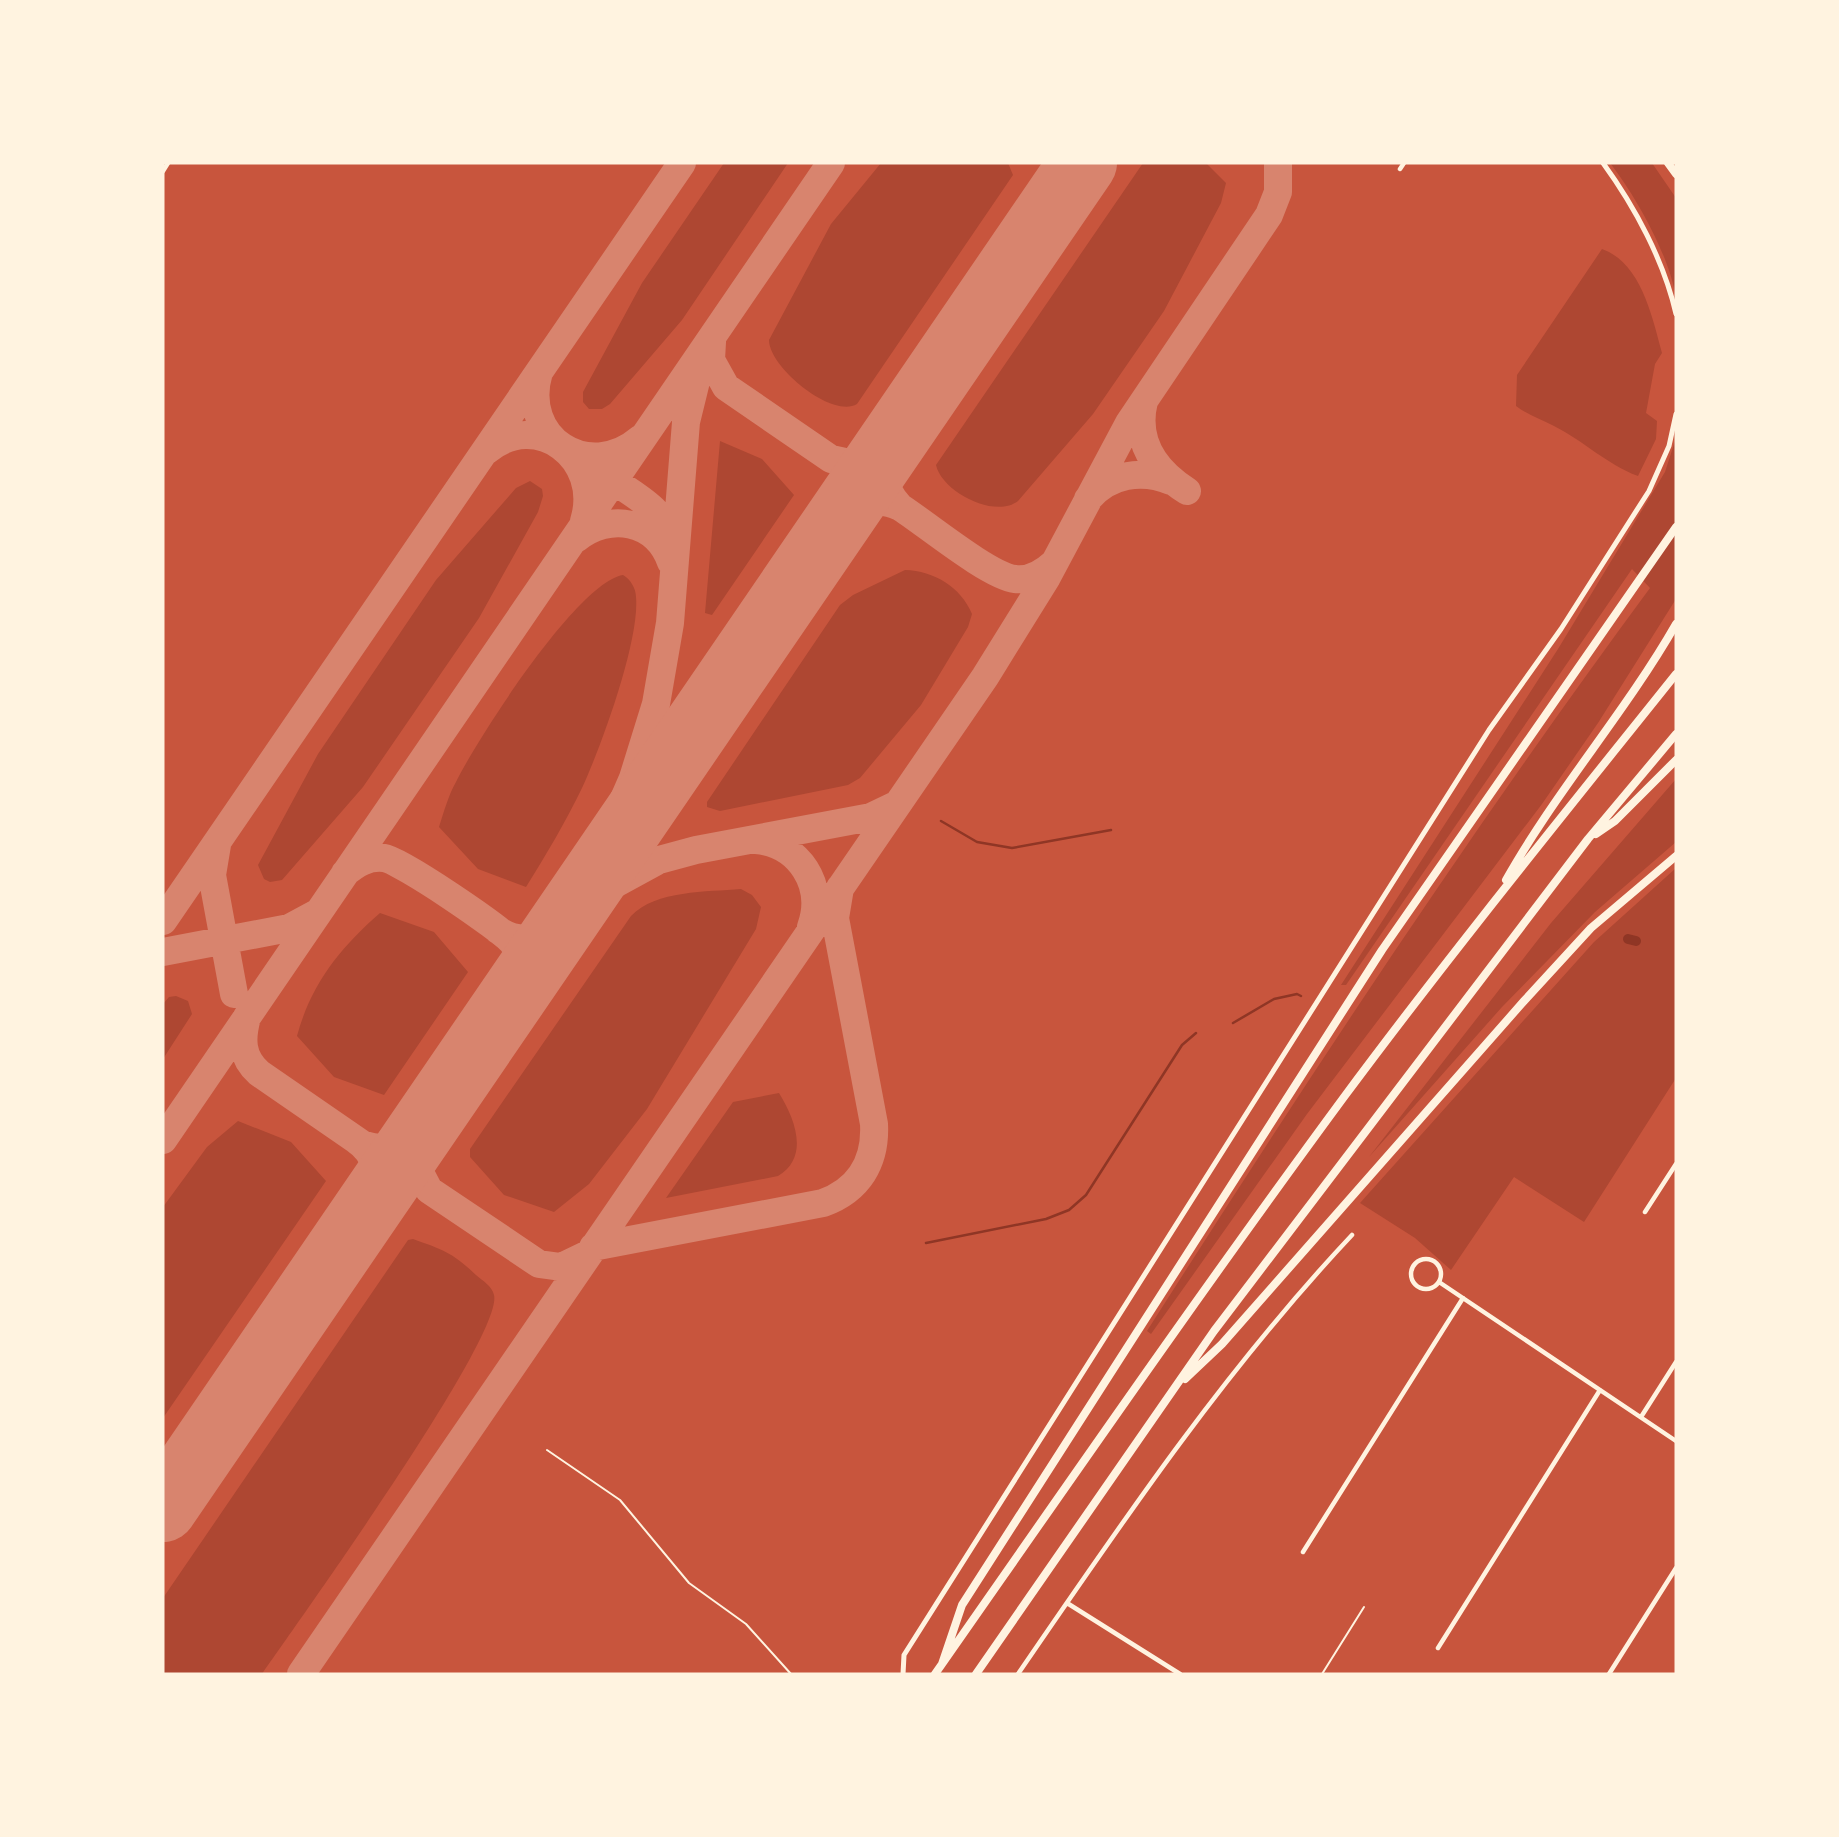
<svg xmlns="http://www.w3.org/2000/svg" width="1839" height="1837" font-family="'Titillium Web',sans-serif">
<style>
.green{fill:#ae4732}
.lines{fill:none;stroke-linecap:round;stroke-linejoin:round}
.stream{stroke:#8f3625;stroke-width:2.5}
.canal{stroke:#8f3625;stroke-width:10}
.taxiway{stroke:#d8846e;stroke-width:28}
.runway{stroke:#d8846e;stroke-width:68}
.service{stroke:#fff3e0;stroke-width:2}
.minor{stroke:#fff3e0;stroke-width:4.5}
.tertiary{stroke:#fff3e0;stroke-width:5}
.motorway{stroke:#fff3e0;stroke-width:8}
</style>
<rect width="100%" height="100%" fill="#c8553d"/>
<path class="green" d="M724,163h64l-106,157 -72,84 -8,5h-13l-6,-7v-10l59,-109z
M881,163h127l5,12 -156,229c-25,15 -88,-37 -88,-64l62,-116z
M1143,163h63l20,20 -5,20 -57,108 -71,103 -75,87c-23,18 -76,-9 -82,-36z
M1610,163h42l24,35v100c-6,-41 -40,-102 -66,-135z
M1602,249c39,14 50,67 60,104l-7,11 -9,49 11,8 -1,18 -18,37c-32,-12 -54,-35 -84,-50 -13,-7 -26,-11 -38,-20l1,-31z
M1676,438v161l-78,124 -56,81 -235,310 -156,220 -4,-3c161,-253 325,-502 503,-743l-18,-19 -286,416h-5l217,-336 107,-177z
M720,441l42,18 32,36 -82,120 -7,-2z
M530,481l12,8 1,7 -5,16 -59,106 -116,169 -81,93 -12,2 -6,-3 -6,-14 60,-111 118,-174 80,-92z
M905,570c29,1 56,17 67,44l-4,13 -47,78 -61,73 -12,7 -128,26 -13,-4v-5l133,-197 13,-10z
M623,575c7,4 13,13 13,22 4,43 -35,150 -54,191 -17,35 -36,67 -56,99l-48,-18 -39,-42c5,-15 9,-31 17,-45 21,-43 122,-200 167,-207z
M1676,779v63l-81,70 -93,95 -133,150 182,-234z
M1676,868v210l-92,144 -70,-45 -63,93 -36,-32 -55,-35 234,-261z
M741,889l11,6 9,12 -5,22 -109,180 -58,75 -35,28 -50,-17 -34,-38v-8l161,-233c25,-26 76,-24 110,-27z
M380,913l54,19 34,40 -84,123 -50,-18 -37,-41c14,-52 43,-88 83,-123z
M176,996l12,5 4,13 -29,45v-55l6,-7z
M779,1093c16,26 31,64 -1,83l-112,22 67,-96z
M238,1121l53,21 35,39 -163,237v-211l44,-60z
M413,1239c31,11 40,14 63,36 7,6 16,11 18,20 10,41 -197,328 -232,379h-99v-76l245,-358z"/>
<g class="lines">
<path class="stream" d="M941,821l36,21 35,6 99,-18
M1233,1023l41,-24 23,-5 4,2
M926,1243l120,-24 23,-9 17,-15 96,-150 14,-12"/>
<path class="canal" d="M1628,939l8,2"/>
<path class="taxiway" d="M1059,198l8,-21 -1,-14
M712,342l-1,18 15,27 105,72 23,5 15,-4 30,-29
M539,372c-20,66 49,111 101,67
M1144,401c-10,40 10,69 43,90
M895,440c-13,25 -16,45 5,67 25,16 89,69 115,72 15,2 28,-6 39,-16
M486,451c51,-43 117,8 98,70
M598,471c31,21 70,38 77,77
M1088,499c21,-25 54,-30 83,-18
M837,522c21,-17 37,-27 63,-15
M576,539c33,-27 80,-19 95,23
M756,840c43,4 70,45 55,87
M217,845l-5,30 22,119
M345,873c11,-9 23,-17 39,-15 16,2 118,71 129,85 10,15 7,31 4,47
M584,891l49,-113 23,-74 14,-81 16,-201 13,-53
M163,921l519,-758
M561,925l43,-35 55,-30 37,-10 175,-33 23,-11
M498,930c20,14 39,9 59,0
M163,952l126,-24 26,-14
M247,1017c-6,22 -6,40 12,56l103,71c20,7 37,5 55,-8
M417,1136v31l12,23 110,74 22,3 27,-13
M163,1140l668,-977
M356,1140c22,15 22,35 18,59
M593,1247l230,-44c36,-13 53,-41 51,-79l-39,-206 5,-30
M301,1674l684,-997 62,-100 82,-154 140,-208 9,-23v-29"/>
<path class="runway" d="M163,1508l920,-1345"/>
<path class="service" d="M547,1450l73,50 69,83 57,41 45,50
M1322,1674l42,-67"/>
<path class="minor" d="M1400,169l4,-6
M163,171l5,-8
M1645,1212l31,-48
M1411 1274a15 15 0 1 1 30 0a15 15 0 1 1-30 0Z
M1439,1282l237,159
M1641,1417l35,-55
M1303,1552l160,-254
M1067,1603l113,71
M1438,1648l162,-258
M1018,1674c104,-152 207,-304 334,-439
M1609,1674l67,-106"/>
<path class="tertiary" d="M1603,163c32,44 61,98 73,151
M903,1674l1,-19 585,-925 72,-101 88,-138 20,-45 7,-32"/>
<path class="motorway" d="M1668,163l8,11
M1596,834l19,-13 61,-61
M1506,880c50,-89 119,-167 170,-256
M1185,1379l37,-35 302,-343 67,-73 85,-72
M942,1664l20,-59 420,-655 294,-423
M935,1674c135,-193 269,-387 409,-577 107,-144 220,-283 332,-423
M976,1674l238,-343 374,-492 88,-105"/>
</g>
<rect width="1839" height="1837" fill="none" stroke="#fff3e0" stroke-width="329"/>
</svg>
